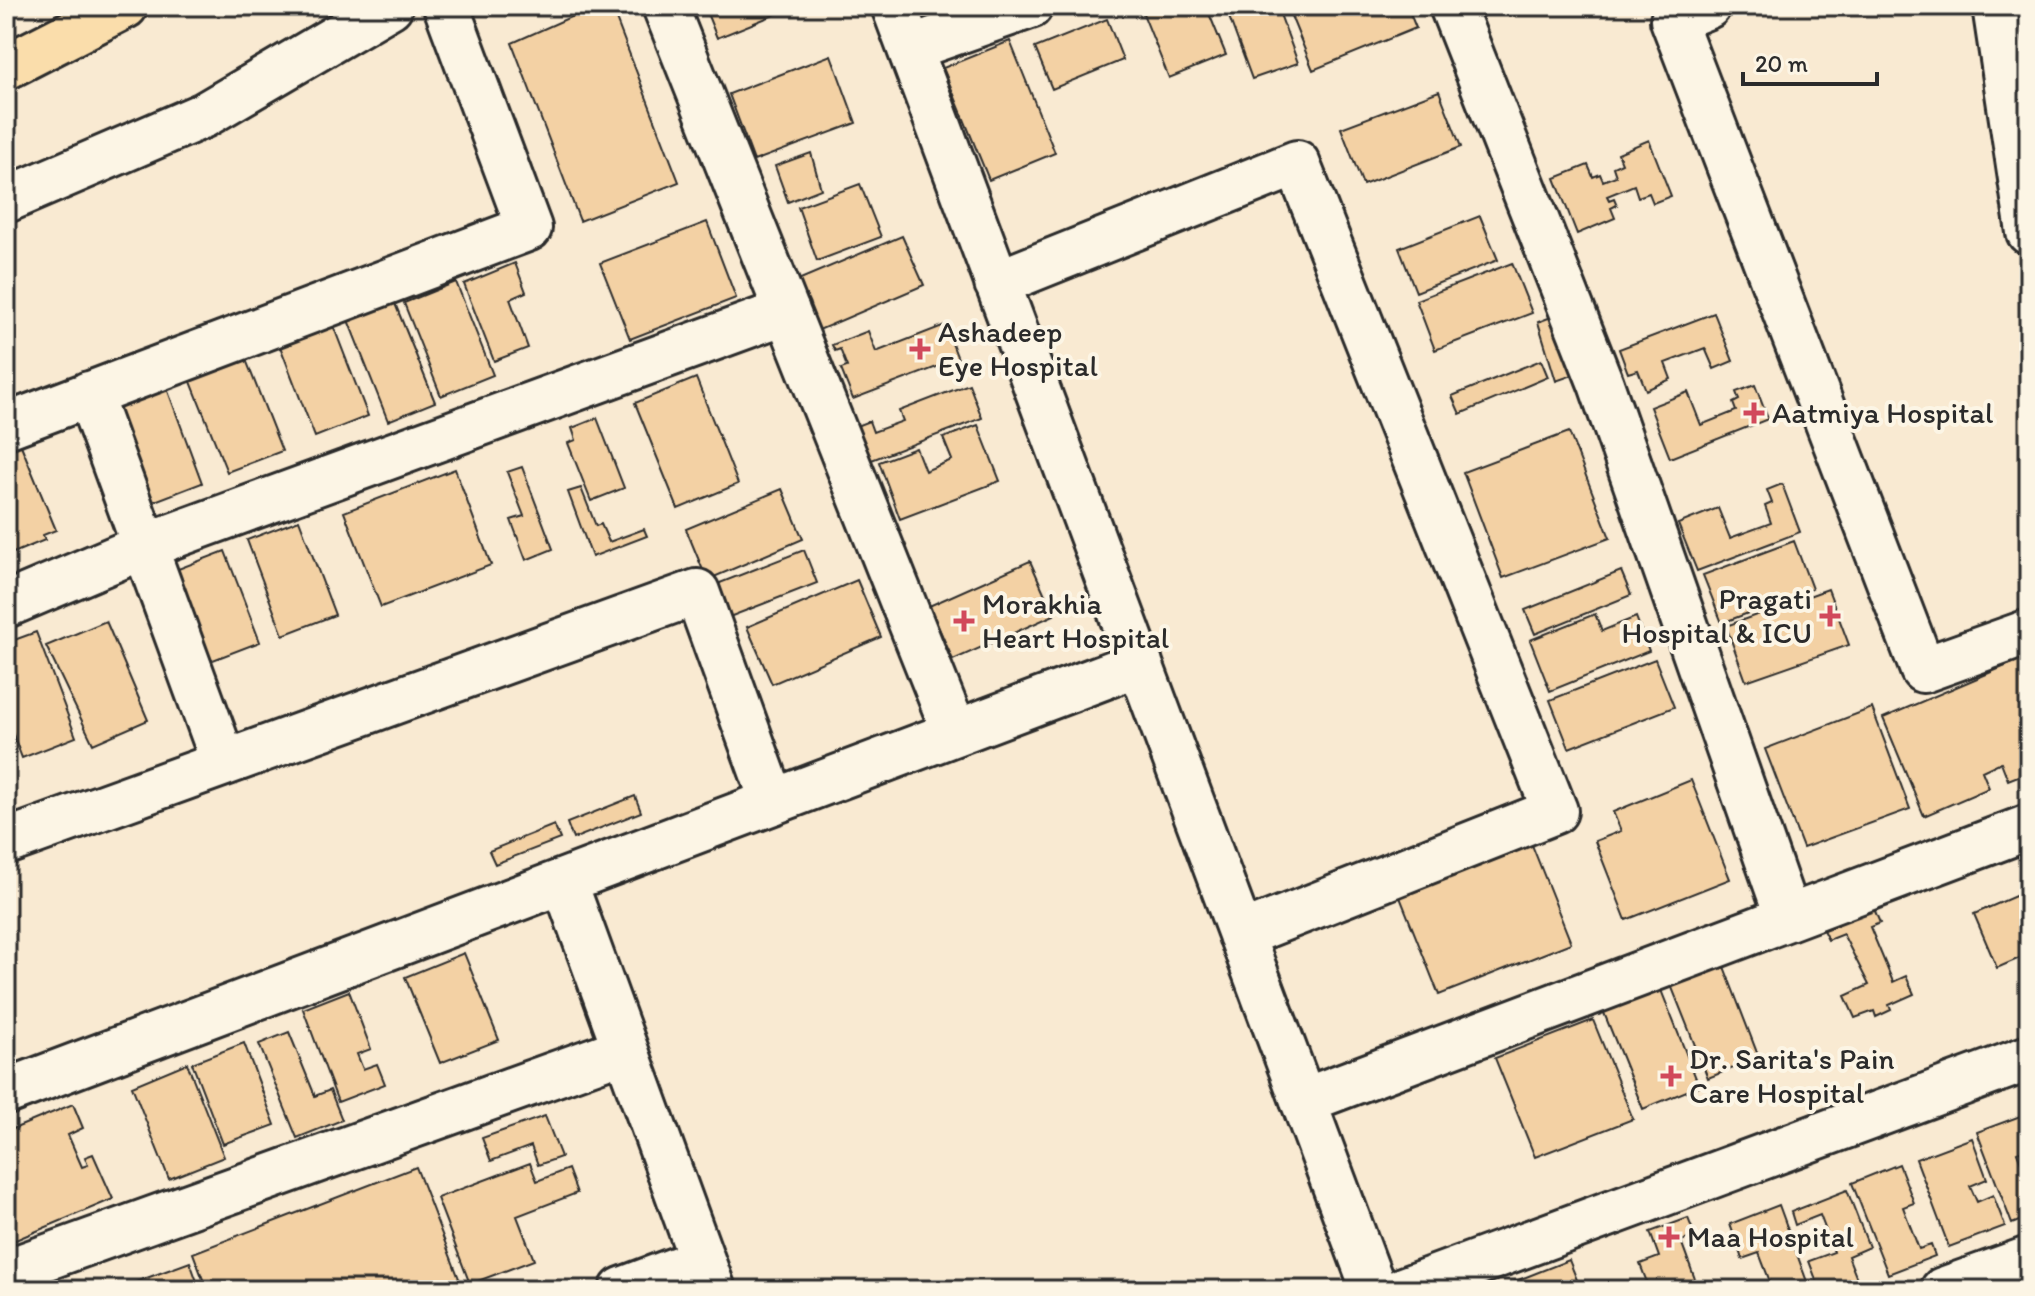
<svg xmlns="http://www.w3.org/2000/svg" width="2035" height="1296" font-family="Itim,sans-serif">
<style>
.building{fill:#f3d1a4;stroke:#2b2b2b;stroke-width:2}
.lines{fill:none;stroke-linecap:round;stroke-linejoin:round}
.minor-casing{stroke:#2b2b2b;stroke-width:50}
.major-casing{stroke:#2b2b2b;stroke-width:50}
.minor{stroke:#fcf5e5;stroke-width:44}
.major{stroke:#faddab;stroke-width:44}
.poi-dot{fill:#d1495b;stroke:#fcf5e5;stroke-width:3}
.labels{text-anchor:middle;stroke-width:8;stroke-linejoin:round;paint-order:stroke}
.poi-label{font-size:30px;fill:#2b2b2b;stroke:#fcf5e5;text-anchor:start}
</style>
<rect width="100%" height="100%" fill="#f9ead2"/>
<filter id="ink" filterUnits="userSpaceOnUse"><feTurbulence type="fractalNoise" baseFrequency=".0125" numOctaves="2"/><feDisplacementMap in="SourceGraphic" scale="16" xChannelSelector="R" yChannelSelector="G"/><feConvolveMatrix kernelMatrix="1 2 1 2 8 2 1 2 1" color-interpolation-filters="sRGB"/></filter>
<g filter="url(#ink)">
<path class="building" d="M595,6h16l68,176 -99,39 -68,-178z
M704,6h92l-79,32z
M1140,6h66l20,49 -57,23z
M1225,6h52l21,57 -46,16z
M1287,6h120l9,22 -103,42z
M1107,19l16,41 -71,29 -17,-41z
M1010,41l45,112 -66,27 -46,-112z
M831,55l25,68 -102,38 -25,-67z
M1439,91l22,56 -98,38 -22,-57z
M1649,140l22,56 -18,7 -4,-10 -11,4 -4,-12 -27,11 2,4 5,-2 3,7 -6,3 4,10 -38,16 -22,-56 33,-13 5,12 7,-3 3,7 13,-5 -3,-9 9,-4 -4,-10z
M811,153l10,36 -33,13 -13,-36z
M860,184l21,53 -64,24 -19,-54z
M1480,216l18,44 -82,32 -17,-44z
M707,222l29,76 -106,41 -30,-76z
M902,236l22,49 -105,45 -21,-50z
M515,263l11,29 -16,7 18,49 -34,13 -30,-77z
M1512,263l20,50 -97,37 -19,-50z
M456,282l37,93 -52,21 -37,-93z
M394,301l41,101 -47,19 -40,-101z
M1714,313l19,48 -19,8 -9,-21 -40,15 6,16 -25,11 -8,-20 -10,3 -9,-24z
M1551,317l22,58 -17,6 -18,-59z
M331,320l37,96 -53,21 -37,-96z
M945,325l13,34 -105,40 -12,-30 6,-2 -7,-18 -5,2 -3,-6 36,-14 8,21z
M243,352l39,99 -55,21 -39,-98z
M1541,360l7,17 -88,37 -8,-18z
M696,378l42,106 -60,25 -43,-106z
M165,383l37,100 -60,23 -38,-100z
M969,384l13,34 -113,43 -13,-35 13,-5 4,11 30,-11 -4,-10z
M1755,385l13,34 -98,39 -20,-51 38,-15 13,33 35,-14 -3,-8 6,-3 -3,-8z
M597,418l27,70 -33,13 -23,-58 8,-3 -4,-12z
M978,425l22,56 -100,38 -21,-57 37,-14 9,23 27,-11 -9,-22z
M1569,432l41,106 -107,40 -40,-106z
M18,438l38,92 -13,5 2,5 -39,16v-113z
M522,467l31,82 -27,11 -15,-40 13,-4 -17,-44z
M455,469l36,96 -110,42 -37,-95z
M1782,484l18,48 -103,39 -19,-47 40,-16 12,30 41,-15 -6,-17 7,-3 -5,-13z
M581,488l15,38 5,-2 8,18 35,-13 3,7 -55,21 -24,-65z
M782,489l21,50 -96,41 -21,-51z
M299,520l36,95 -52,20 -36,-95z
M1794,541l18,48 -90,34 -19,-48z
M804,550l13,33 -98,38 -12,-33z
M225,551l35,91 -60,23 -35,-91z
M1030,561l24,54 -101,45 -24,-54z
M1621,571l10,24 -96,39 -10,-24z
M857,580l24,57 -109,47 -25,-57z
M1828,589l21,56 -103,36 -20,-55z
M1595,614l7,17 34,-14 13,34 -99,40 -20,-51z
M106,621l42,99 -55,24 -47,-98z
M36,632l40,105 -54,21 -16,-42v-73z
M2029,656v102l-8,3 5,12 -18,7 -7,-18 -19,9 7,17 -65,28 -41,-98z
M1655,659l19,48 -105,41 -19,-48z
M1872,708l38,101 -107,39 -38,-99z
M1691,780l39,99 -104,41 -31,-79 26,-10 -8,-19z
M635,796l6,16 -68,27 -6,-16z
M554,825l6,14 -65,25 -6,-13z
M1532,845l39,98 -132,52 -39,-98z
M2029,890v64l-32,14 -23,-54z
M1872,904l8,19 -10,4 23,55 13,-6 8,18 -25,11 2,5 -15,7 -2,-6 -19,7 -10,-22 24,-11 -26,-51 -15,6 -7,-14z
M464,953l35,87 -59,23 -35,-86z
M1723,964l36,94 -51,20 -37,-93z
M1659,985l40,101 -56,23 -41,-101z
M349,991l22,58 -14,5 6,15 14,-5 8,20 -47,18 -35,-93z
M1593,1020l40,99 -98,38 -40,-99z
M289,1032l26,64 15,-6 12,30 -45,18 -38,-94z
M244,1043l31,82 -52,19 -31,-81z
M187,1063l37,94 -55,22 -37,-93z
M73,1104l10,24 -15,7 14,32 6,-2 -3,-8 8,-3 20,45 -107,45v-112z
M2023,1115l6,17v16l-12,4 12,31v34l-17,7 -35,-92z
M545,1116l16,41 -23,8 -7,-19 -40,15 -9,-23z
M1972,1138l15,41 -17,7 7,16 16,-7 12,31 -56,21 -33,-88z
M530,1163l7,18 31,-12 9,24 -60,23 17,44 -64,24 -33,-86z
M1899,1164l15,39 -11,4 16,42 12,-4 4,11 -47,18 -36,-91z
M416,1167l47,122 -256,1 -14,-37z
M1847,1190l22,57 -21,9 13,33 -41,1 -11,-29 25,-9 -14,-37 -25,10 -4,-13z
M1779,1205l31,85h-46l8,-3 -13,-34 -17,6 -12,-35z
M1688,1218l7,18 -14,5 18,49h-49l-10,-26 19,-7 -9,-25z
M1569,1260l12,30h-88z
M190,1262l10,28h-86z"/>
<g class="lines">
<defs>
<path id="minor" d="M665,6l290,727
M894,6l480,1284
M1452,6l149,378 187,534
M1708,6l-35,14 250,650 106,-38
M1995,6l34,226
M910,48l120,-42
M6,200l198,-85 186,-109
M997,283l300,-120 258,648 -314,124
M89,394l135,369
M6,426l523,-198 -83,-222
M6,605l139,-59 642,-235
M6,842l691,-250 76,210
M564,881l149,409
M6,1092l1134,-429
M1303,1101l726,-274
M6,1272l619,-223
M622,1290l80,-30
M1403,1290l626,-232
M1943,1290l86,-31"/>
<path id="major" d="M6,67l119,-61"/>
</defs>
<use href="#minor" class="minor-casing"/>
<use href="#major" class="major-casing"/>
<use href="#minor" class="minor"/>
<use href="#major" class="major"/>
</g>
</g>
<g class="poi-dot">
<path d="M916 337h8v8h8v8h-8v8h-8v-8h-8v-8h8z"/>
<path d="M1750 401h8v8h8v8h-8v8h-8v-8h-8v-8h8z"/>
<path d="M1826 604h8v8h8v8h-8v8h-8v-8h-8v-8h8z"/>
<path d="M960 609h8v8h8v8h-8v8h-8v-8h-8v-8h8z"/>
<path d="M1667 1064h8v8h8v8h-8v8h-8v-8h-8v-8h8z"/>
<path d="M1665 1225h8v8h8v8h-8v8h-8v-8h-8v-8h8z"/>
</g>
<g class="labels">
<g class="poi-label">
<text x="938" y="342">Ashadeep<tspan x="938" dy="34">Eye Hospital</tspan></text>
<text x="1772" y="423">Aatmiya Hospital</text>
<text x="1812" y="609" text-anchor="end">Pragati<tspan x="1812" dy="34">Hospital &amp; ICU</tspan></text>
<text x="982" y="614">Morakhia<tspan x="982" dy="34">Heart Hospital</tspan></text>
<text x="1689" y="1069">Dr. Sarita's Pain<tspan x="1689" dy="34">Care Hospital</tspan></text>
<text x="1687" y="1247">Maa Hospital</text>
</g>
</g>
<rect width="2035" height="1296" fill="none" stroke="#fcf5e5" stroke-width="32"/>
<rect x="16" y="16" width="2003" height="1264" fill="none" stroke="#2b2b2b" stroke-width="3" filter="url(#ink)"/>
<path d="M1743 72v12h134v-12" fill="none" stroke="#2b2b2b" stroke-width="4"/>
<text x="1755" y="72" font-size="24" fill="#2b2b2b" stroke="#fcf5e5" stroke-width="6" paint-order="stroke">20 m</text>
</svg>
